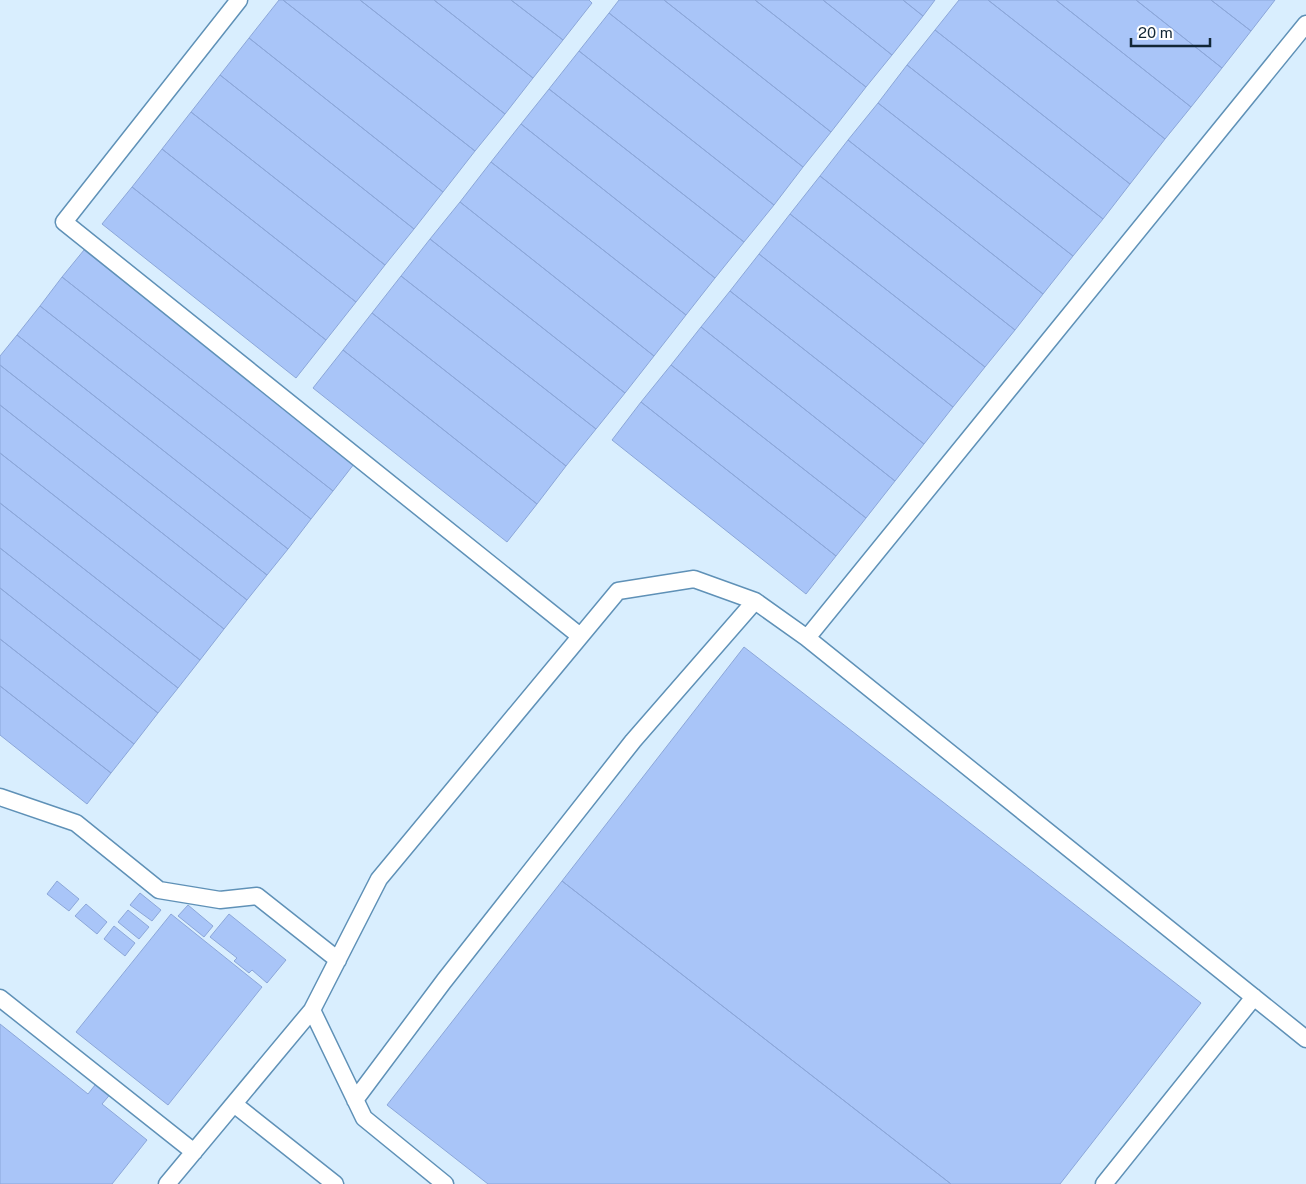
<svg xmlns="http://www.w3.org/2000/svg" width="1306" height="1184" font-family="'Public Sans',sans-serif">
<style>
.building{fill:#a9c5f8;stroke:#8ca7d9}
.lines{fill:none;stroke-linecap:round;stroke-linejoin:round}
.lane-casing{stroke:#5f91b7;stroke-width:19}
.lane{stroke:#fff;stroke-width:16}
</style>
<rect width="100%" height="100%" fill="#d9eefe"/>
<path class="building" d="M279,0h4l192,151 -32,41 -194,-154z
M283,0h77l145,114 -30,37z
M360,0h74l99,78 -28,36z
M434,0h77l52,40 -30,38z
M511,0h78l3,3 -29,37z
M619,0h45l167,132 -28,35 -194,-154z
M664,0h91l111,87 -35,45z
M755,0h68l69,55 -26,32z
M823,0h80l20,16 -31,39z
M903,0h32l-12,16z
M959,0h29l177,139 -35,45 -195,-154z
M988,0h68l135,107 -26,32z
M1056,0h80l86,68 -31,39z
M1136,0h75l40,31 -29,37z
M1211,0h64l-24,31z
M609,13l194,154 -29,38 -195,-154z
M935,30l195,154 -27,35 -196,-154z
M249,38l194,154 -29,37 -194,-154z
M579,51l195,154 -30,37 -195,-153z
M907,65l196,154 -30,37 -195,-153z
M220,75l194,154 -29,36 -194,-153z
M549,89l195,153 -29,36 -194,-154z
M878,103l195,153 -30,38 -195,-154z
M191,112l194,153 -29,37 -194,-153z
M521,124l194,154 -29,37 -195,-153z
M848,140l195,154 -28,36 -195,-154z
M162,149l194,153 -30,38 -194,-153z
M491,162l195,153 -32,41 -194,-154z
M820,176l195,154 -30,37 -195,-153z
M132,187l194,153 -30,38 -194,-154z
M460,202l194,154 -29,37 -195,-154z
M790,214l195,153 -32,40 -194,-153z
M430,239l195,154 -29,36 -195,-153z
M84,250l270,214 -21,27 -271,-214z
M759,254l194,153 -29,37 -194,-153z
M401,276l195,153 -30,37 -194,-153z
M62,277l271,214 -22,28 -271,-213z
M730,291l194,153 -29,37 -194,-154z
M40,306l271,213 -23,30 -271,-214z
M372,313l194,153 -29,38 -194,-154z
M701,327l194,154 -29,37 -195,-153z
M17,335l271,214 -21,26 -267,-210v-9z
M343,350l194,154 -30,38 -194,-154z
M0,365l267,210 -20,25 -247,-195z
M671,365l195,153 -30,38 -195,-154z
M641,402l195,154 -30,38 -194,-154z
M0,405l247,195 -23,29 -224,-176z
M0,453l224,176 -24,31 -200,-157z
M0,503l200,157 -22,28 -178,-140z
M0,548l178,140 -20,25 -158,-125z
M0,588l158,125 -24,31 -134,-105z
M0,639l134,105 -23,29 -111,-87z
M744,647l457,356 -141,181h-109l-389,-303z
M0,686l111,87 -24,31 -87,-69z
M57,881l22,18 -10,12 -22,-17z
M562,881l389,303h-463l-101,-79z
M140,893l21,17 -9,11 -22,-16z
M86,904l21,18 -10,12 -22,-18z
M188,905l25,21 -9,11 -26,-21z
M128,910l21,17 -10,12 -21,-17z
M171,914l91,73 -94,118 -92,-73z
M229,914l57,46 -19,23 -15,-13 -3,3 -15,-12 3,-3 -27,-21z
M114,926l21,17 -10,13 -21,-17z
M0,1024l88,70 11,-14 14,11 -11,13 45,36 -35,44h-112z"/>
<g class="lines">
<defs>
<path id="lane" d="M239,0l-175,222 516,414
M807,638l499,401
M0,797l76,26 83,67 61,10 37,-4 81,64
M0,998l194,154
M312,1010l52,108 81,66
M355,1100l89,-119 189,-240 122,-140
M234,1104l101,80
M167,1184l145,-174 67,-131 239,-288 76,-12 61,22 52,37 499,-614
M1104,1184l150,-187"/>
</defs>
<use href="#lane" class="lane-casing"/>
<use href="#lane" class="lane"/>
</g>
<path d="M1131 38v8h79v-8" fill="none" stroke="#122736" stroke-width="2.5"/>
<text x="1138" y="38" font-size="15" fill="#122736" stroke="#ffffff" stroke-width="4" paint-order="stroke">20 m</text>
</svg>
